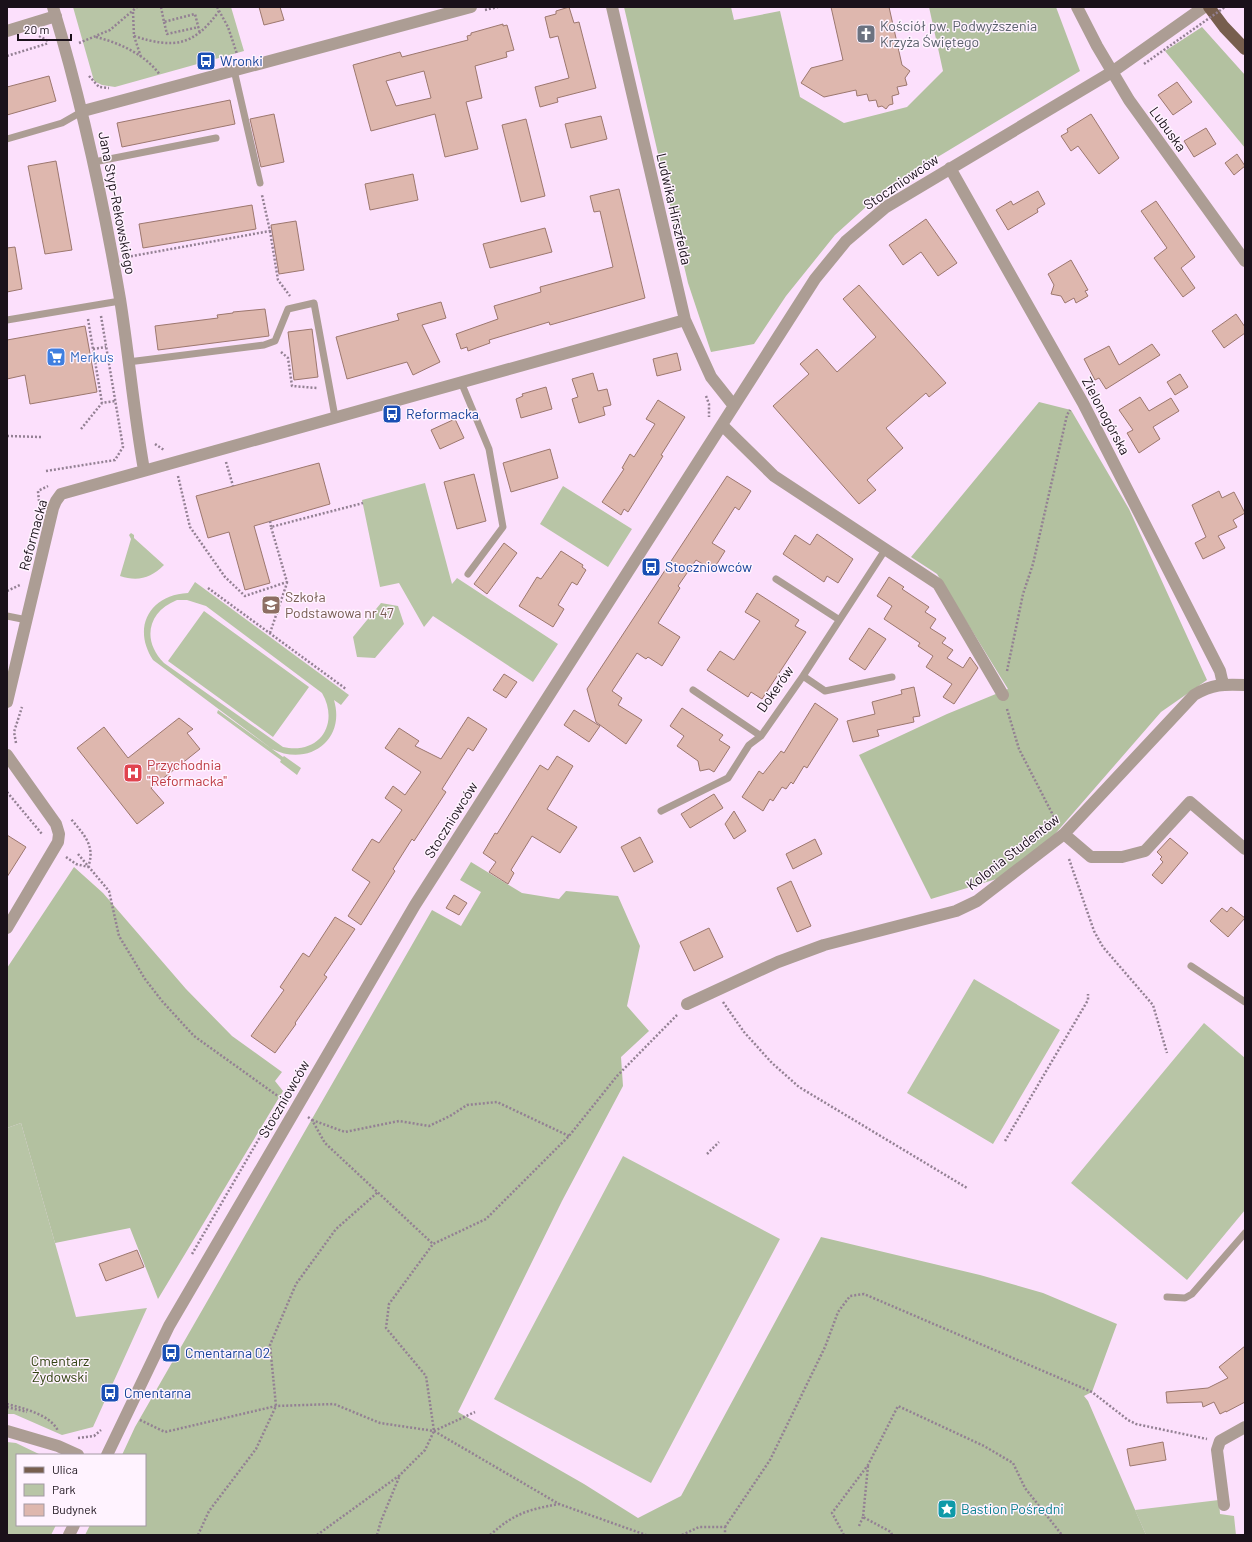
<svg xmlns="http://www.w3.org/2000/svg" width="1252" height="1542" font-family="Barlow,sans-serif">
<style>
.green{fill:#b8c5a6;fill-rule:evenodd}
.forest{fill:#b3c1a0}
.building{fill:#deb7ae;stroke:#9c776e;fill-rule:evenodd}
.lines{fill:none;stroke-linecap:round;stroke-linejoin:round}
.path{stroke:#938093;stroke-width:2.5;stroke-dasharray:2 2;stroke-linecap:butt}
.lane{stroke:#ac9d94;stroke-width:7}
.street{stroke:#ac9d94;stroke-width:12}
.primary{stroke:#775e4e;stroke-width:12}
.path-bridge{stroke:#938093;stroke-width:2.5;stroke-dasharray:2 2;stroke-linecap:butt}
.labels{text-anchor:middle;stroke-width:3;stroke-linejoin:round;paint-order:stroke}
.worship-label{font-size:14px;fill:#5b616d;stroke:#fff3ff;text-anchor:start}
.transit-label{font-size:14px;fill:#164399;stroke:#fff3ff;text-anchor:start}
.street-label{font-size:14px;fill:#1a111a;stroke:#fff3ff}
.shop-label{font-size:14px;fill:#366cbe;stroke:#fff3ff;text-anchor:start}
.education-label{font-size:14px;fill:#785e54;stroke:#fff3ff;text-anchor:start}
.health-label{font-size:14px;fill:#be3a42;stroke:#fff3ff;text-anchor:start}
.park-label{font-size:14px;fill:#314210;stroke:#fff3ff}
.culture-label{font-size:14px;fill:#0d838f;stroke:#fff3ff;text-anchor:start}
</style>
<rect width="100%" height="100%" fill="#fce0fc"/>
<path class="green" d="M73,7h158l13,44 -129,36 -13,-2 -8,-4z
M425,483l27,101 5,-6 101,66 -25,38 -100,-66 -9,11 -25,-44 -19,4 -18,-87z
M563,486l69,43 -24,38 -68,-43z
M131,533l3,2v3l30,27c-13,13 -26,17 -44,11l11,-37 -2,-4z
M195,582l154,113 -8,10 -7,-5c12,41 -26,67 -62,49l-119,-89c-21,-32 -4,-65 35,-67zM177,600h10l19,6 116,87c18,31 -3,62 -39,54l-119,-84c-22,-22 -17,-51 13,-63z
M381,603l17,3 6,18 -29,34 -18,-1 -4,-20z
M204,611l105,76 -36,50 -105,-76z
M218,710l65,47 1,-1 17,12 -4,7 -17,-13 1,-2 -64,-47z
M974,979l86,51 -67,114 -86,-51z
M1204,1023l41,35v152l-58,70 -116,-97z
M21,1123l55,194 71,-9 -54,119 -31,8 -48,-21h-7v-286z
M623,1156l157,83 -129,244 -157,-84z
M7,1442l9,1 25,12h-24v70h39l-5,10h-44z
M1219,1500l1,14 14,2 2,19h-90l-11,-25z"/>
<path class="forest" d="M624,7h107l3,13 46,-9 20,86 44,26 63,-16 36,-36 -14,-64h127l24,64 -192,116 -53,48 -49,61 -32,48 -43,8 -23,-69z
M1202,27l43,48v73l-80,-97z
M1039,402l32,8 58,99 78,171 -46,32 -120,138 -38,27 -72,22 -72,-144 88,-41 61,-25 -71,-115 -26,-17z
M471,862l51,31 37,6 7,-8 52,5 22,50 -13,60 22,25 -28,26 2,29 -61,115 -104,211 126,72 54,34 43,-22 140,-259 159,38 63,18 74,31 -25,68 -8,4 4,5 58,134h-1061l5,-10h55v-70h-23l13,-28 297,-517 29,16 20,-34 -21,-12z
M74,867l29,26 83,96 46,47 50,36 -7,9 8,10 -125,208 -28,-71 -75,15 -34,-120 -14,5v-160z"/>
<path class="building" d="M259,7h21l4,13 -20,5z
M569,7l5,16 5,-1 17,66 -39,10 1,4 -18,5 -5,-20 34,-9 -11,-42 -8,2 -5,-21 11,-3v-3z
M831,7h58l13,58 8,6 -5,7 2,7 -10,2 2,7 -7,2 1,8 -4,1 -3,4 -4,-3 -4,1 -2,-7 -7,1 -2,-7 -10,2 -1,-6 -32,7 -23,-14 10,-15 32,-8z
M503,24v2l4,-1 7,25 -8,2 1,5 -32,9 7,32 -16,4 12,47 -33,8 -10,-43 -64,17 -18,-66 47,-13 2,5 66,-17 -1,-4 4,-1v-2zM424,71l7,27 -35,8 -10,-25z
M49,76l7,25 -49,14v-28z
M1177,82l15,20 -19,13 -15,-20z
M230,100l5,24 -113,23 -5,-24z
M274,114l10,48 -23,5 -11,-48z
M1091,114l28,44 -20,16 -21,-28 -7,5 -10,-15 7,-4 -1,-3z
M601,116l6,23 -36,9 -6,-24z
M526,119l19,77 -24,6 -19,-77z
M1206,128l10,16 -22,13 -10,-16z
M1237,154l8,12 -11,9 -9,-12z
M56,161l16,89 -27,4 -17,-88z
M413,174l5,26 -48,10 -5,-26z
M619,189l26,109 -95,27 -1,-3 -60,18 1,3 -22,8 -1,-4 -6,2 -5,-15 42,-15 -4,-13 47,-14 -1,-5 73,-20 -13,-56 -6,1 -4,-16z
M1038,191l7,13 -8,5 1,3 -30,18 -12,-20 15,-9 2,4z
M1156,201l39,56 -14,11 14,20 -12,9 -29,-39 13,-10 -26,-37z
M252,205l4,24 -113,19 -4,-24z
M926,219l31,44 -19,13 -17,-24 -18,13 -14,-20z
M296,221l8,49 -25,4 -8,-49z
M545,228l7,24 -62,16 -7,-24z
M15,247l7,42 -15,3v-44z
M1071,260l17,30 -3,1 3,5 -12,7 -2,-5 -9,5 -4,-7 -10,-2 3,-9 -6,-11z
M859,285l87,98 -17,14 -3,-4 -40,35 17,20 -36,32 9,10 -17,14 -86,-98 36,-32 -9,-10 17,-15 20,23 39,-35 -33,-38z
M441,302l5,16 -24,7 18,37 -27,13 -6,-13 -60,17 -11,-42 63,-17 -2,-6z
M265,309l4,27 -111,14 -3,-24 63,-8 -1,-3 16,-2v-1z
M1236,314l9,13v6l-21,15 -12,-17z
M85,326l12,66 -67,12 -5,-29 -18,4v-39z
M312,329l6,48 -24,3 -6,-48z
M1152,344l8,11 -54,34 -7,-11 -4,2 -11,-21 25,-13 10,19z
M677,353l4,17 -24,6 -4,-17z
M593,373l5,18 9,-2 4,16 -8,2 2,8 -26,8 -7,-24 6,-2 -6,-18z
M1180,374l8,13 -13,8 -8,-13z
M546,387l6,22 -31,9 -5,-19 7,-3 -1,-2z
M1140,397l9,14 22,-13 8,13 -26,16 7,12 -21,14 -12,-20 6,-3 -14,-20z
M658,400l27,17 -24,38 2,1 -35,56 -4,-3 -3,6 -19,-13 22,-33 -2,-1 8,-14 4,3 21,-33 -9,-5z
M455,419l9,19 -24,11 -9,-19z
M550,449l8,29 -47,14 -8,-29z
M319,463l11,41 -76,22 16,57 -25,7 -16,-58 -21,6 -12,-42z
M474,474l12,47 -29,8 -13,-47z
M727,476l24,15 -12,19 -4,-3 -23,36 13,8 -12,19 -17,-10 -18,26 2,2 -22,35 22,14 -18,29 -14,-9 -2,2 -9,-6 -25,38 10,7 -4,7 24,15 -16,24 -30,-22 -9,-33z
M1219,491l3,7 12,-6 11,21 -12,7 4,7 -19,9 7,12 -22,11 -8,-16 11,-6 -14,-32z
M817,534l36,25 -15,24 -11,-7 -3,6 -41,-28 12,-19 15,10z
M504,543l13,10 -30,41 -13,-10z
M561,551l22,14 -1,2 4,3 -9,15 -5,-3 -14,23 6,4 -11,18 -34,-21 18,-29 4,2z
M889,577l15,10 -2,2 27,18 -4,5 11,7 -6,9 16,10 -4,5 11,7 -6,8 16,10 7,-11 8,11 -24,36 -11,-7 9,-13 -26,-17 7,-11 -15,-10 2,-3 -36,-24 8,-13 -15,-10z
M757,593l42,27 -4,6 11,6 -44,67 -11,-7 -3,5 -41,-27 13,-19 14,9 26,-39 -15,-9z
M869,628l17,11 -21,31 -16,-11z
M504,674l13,8 -11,16 -13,-8z
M914,687l6,29 -7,1 1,5 -37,8 2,6 -26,6 -6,-21 28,-7 -3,-12 30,-8 -1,-4z
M815,703l23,16 -31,49 -3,-2 -11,18 -2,-2 -5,7 -4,-2 -9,14 -3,-2 -7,12 -21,-14 17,-26 4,3 18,-23 3,2z
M682,708l41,27 -4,5 11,7 -16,25 -5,-3 -9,2 -2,-10 -21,-15 7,-10 -14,-10z
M574,710l26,16 -11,16 -25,-17z
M468,717l19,12 -14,22 -5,-3 -26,41 4,3 -32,49 -2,-2 -19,30 2,2 -34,54 -13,-9 22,-34 -18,-12 20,-31 7,4 23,-33 -17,-12 8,-12 12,9 16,-23 -36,-24 14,-20 20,13 -4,5 26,13z
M179,718l14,11 -6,4 13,16 -49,39 13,15 -27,21 -60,-76 27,-21 24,31z
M557,756l16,10 -26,43 30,18 -17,26 -28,-17 -21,34 3,3 -6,11 -19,-12 7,-10 -13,-9 12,-20 2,1 43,-69 8,5z
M714,794l9,14 -33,20 -9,-14z
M734,811l12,20 -12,8 -9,-15z
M7,835l19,12 -19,30z
M640,837l13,25 -19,10 -13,-25z
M1170,838l18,15 -26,31 -10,-9 11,-13 -3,-3 2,-2 -5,-5z
M815,839l7,15 -29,15 -7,-15z
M791,881l20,45 -14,6 -20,-44z
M454,895l13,8 -8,12 -13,-7z
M1231,907l14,11 -17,19 -18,-16 12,-13 5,4z
M335,917l20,12 -31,46 3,2 -32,46 1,1 -21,29 -24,-17 33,-46 -4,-3 23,-34 6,4z
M709,928l14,29 -29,14 -14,-29z
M137,1250l7,17 -38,14 -7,-17z
M1245,1346v56l-19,10v-1l-6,3 -6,-12 -11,5 -1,-5 -35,1 -1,-11 42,-4 20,-10 -9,-11z
M1163,1442l3,18 -36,6 -3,-17z"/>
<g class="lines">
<path class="path" d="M161,7l3,15 31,-8 5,20
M217,7l11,20 9,27
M485,10l13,-3
M133,12l1,24 7,21
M164,22l3,12 32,-7
M39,36l9,5
M134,36c40,13 60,10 85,-25
M96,37c24,6 50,18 64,38
M79,43l31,-13 27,-23
M7,56l42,-13
M89,76l10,11 10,1
M270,231l8,49 12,16
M127,257l143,-26 -8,-36
M88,319l14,84
M93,349l13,-2
M281,352l7,6 4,28 25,2
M706,396l3,8v13
M81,429l21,-26 13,-2
M7,436l34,1
M155,444l9,6
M226,462l7,24
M46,471l69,-11 8,-13 -22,-131
M178,476l12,51 35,50 20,19 42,-14 -16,-55 92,-24
M39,501l-1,-10 10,-5
M270,521l1,6
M208,588l138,101
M7,591l13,-6
M270,633l17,-50
M1007,671l16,-77 10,-30 34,-149 3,-5
M1007,709l12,40 37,72
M16,743l-2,-11 8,-25
M7,792l35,42
M78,854l31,37 10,45 26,43 17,22 32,35 88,63
M66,857l10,7 12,3c8,-21 -4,-32 -17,-48
M1069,859l25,72 9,16 50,58 14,48
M723,1002l21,30 28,31 27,24 168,101
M308,1117l4,3 13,23 108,101
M312,1120l33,12 54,-11 30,5 21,-10 17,-11 30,-3 72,34
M1005,1141l83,-141v-6
M707,1154l12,-12
M192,1254l97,-167
M7,1404c16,4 44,11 51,27
M7,1407l20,5
M140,1420l25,12 111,-26 58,-2 46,19 54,8 41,-19
M434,1431l125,73 87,31
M78,1438l16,-2 7,-6
M868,1466l-5,51 28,15 1,3
M859,1526l4,-9
M725,1527l45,-67 55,-113 13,-35 12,-16 14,-2 228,98 36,28 8,4 71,15
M198,1535l11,-24 47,-62 20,-43 -6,-61 26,-61 40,-55 42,-37
M317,1535l83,-60 25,-25 9,-19 -8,-55 -40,-48 3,-24 44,-60 53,-25 83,-83 48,-60 60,-61
M377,1535l4,-14 19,-46
M490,1535c25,-22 37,-25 69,-31
M682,1535l17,-8h26v8
M844,1535l-12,-22 36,-48 30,-59 86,40 29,17 12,25 37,47"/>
<path class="lane" d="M234,70l26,113
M7,139l55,-16 21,-12
M94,162l122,-24
M7,320l113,-19
M128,362l136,-17 11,-4 13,-32 26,-6 21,114
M461,382l28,67 14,78 -35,47
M776,579l62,40
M7,616l20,4
M803,676l22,15 67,-14
M693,690l68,46
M661,811l67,-33 21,-33 12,-9 42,-60 82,-126
M1191,966l54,36
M1167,1297l18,1 7,-4 53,-61"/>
<path class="street" d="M53,7c29,96 50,193 67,292 9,57 14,115 24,171
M612,7l73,313 26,57 23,29
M1077,7l20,39 32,54 116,161
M7,31l49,-15
M83,111l388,-104
M950,168l133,235 137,268 3,13
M722,425l52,51 164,108 65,111
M7,702l46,-194 3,-7 5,-7 624,-174
M7,755l49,69 3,10 -1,8 -51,86
M1064,834l27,23h31l23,-6 45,-49 55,47
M687,1004l91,-42 46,-17 132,-34 21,-10 87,-67 130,-139c18,-11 30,-11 51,-10
M7,1431l51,15 20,9
M107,1455l62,-129 246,-421 400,-626 31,-38 40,-34 226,-135 92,-65
M1224,1505l-7,-55 3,-9 25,-14
M69,1535l5,-10"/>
<path class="primary" d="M1209,7l15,20 21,22"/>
<path class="path-bridge" d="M1144,64l81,-57"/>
</g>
<defs>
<symbol id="church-square" viewBox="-11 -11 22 22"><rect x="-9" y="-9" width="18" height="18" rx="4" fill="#6b7280" stroke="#fff3ff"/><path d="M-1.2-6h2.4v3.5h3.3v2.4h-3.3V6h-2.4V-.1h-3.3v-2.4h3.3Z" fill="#fff"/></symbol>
<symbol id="bus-square" viewBox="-11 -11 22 22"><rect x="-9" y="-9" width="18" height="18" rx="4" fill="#1a4fb4" stroke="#fff3ff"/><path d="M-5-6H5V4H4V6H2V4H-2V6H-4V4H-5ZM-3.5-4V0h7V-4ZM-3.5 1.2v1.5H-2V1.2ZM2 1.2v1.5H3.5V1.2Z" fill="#fff"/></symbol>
<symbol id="supermarket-square" viewBox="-11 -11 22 22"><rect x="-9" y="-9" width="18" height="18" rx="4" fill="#3f7fe0" stroke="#fff3ff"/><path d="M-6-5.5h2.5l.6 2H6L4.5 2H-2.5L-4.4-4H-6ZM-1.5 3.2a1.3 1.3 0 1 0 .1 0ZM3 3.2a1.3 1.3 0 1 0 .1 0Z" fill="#fff"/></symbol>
<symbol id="school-square" viewBox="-11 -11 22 22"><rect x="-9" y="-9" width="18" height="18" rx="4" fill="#8d6e63" stroke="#fff3ff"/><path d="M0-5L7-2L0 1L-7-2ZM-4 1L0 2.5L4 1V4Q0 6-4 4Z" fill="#fff"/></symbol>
<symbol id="hospital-square" viewBox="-11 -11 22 22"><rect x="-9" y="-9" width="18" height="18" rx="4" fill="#e0444e" stroke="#fff3ff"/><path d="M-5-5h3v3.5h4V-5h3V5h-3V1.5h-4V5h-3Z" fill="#fff"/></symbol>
<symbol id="sight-square" viewBox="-11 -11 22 22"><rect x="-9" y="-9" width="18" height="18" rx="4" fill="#0f9aa8" stroke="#fff3ff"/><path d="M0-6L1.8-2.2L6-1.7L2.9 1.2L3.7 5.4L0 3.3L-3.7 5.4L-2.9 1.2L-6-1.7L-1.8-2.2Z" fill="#fff"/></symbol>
</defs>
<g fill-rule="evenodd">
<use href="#church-square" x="855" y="23" width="22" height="22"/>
<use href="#bus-square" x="195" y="50" width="22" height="22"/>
<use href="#supermarket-square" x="45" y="346" width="22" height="22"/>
<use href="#bus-square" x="381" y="403" width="22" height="22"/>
<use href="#bus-square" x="640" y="556" width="22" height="22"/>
<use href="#school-square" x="260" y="594" width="22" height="22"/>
<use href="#hospital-square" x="122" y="762" width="22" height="22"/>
<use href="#bus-square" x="160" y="1342" width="22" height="22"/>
<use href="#bus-square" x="99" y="1382" width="22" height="22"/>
<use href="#sight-square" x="936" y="1498" width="22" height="22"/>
</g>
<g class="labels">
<g class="worship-label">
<text x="880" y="31">Kościół pw. Podwyższenia<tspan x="880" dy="16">Krzyża Świętego</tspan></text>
</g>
<g class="transit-label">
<text x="220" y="66">Wronki</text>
<text x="406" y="419">Reformacka</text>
<text x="665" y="572">Stoczniowców</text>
<text x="185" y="1358">Cmentarna 02</text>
<text x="124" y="1398">Cmentarna</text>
</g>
<g class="street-label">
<text transform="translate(1168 129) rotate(54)" y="5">Lubuska</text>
<text transform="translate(901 182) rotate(-34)" y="5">Stoczniowców</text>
<text transform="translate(117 203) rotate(79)" y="5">Jana Styp-Rekowskiego</text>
<text transform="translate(674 209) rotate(77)" y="5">Ludwika Hirszfelda</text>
<text transform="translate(1106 416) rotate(62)" y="5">Zielonogórska</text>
<text transform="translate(33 535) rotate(-75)" y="5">Reformacka</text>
<text transform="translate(775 689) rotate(-55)" y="5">Dokerów</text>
<text transform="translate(451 820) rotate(-58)" y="5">Stoczniowców</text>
<text transform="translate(1013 852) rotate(-38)" y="5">Kolonia Studentów</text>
<text transform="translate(284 1099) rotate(-60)" y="5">Stoczniowców</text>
</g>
<g class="shop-label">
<text x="70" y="362">Merkus</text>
</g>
<g class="education-label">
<text x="285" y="602">Szkoła<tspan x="285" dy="16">Podstawowa nr 47</tspan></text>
</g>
<g class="health-label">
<text x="147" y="770">Przychodnia<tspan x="147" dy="16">"Reformacka"</tspan></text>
</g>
<g class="park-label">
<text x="60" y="1366">Cmentarz<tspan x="60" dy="16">Żydowski</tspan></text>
</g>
<g class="culture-label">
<text x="961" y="1514">Bastion Pośredni</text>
</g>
</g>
<rect width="1252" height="1542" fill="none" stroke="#1a111a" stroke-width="16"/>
<rect x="16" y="1454" width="130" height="72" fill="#fff3ff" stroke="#a399a3"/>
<rect x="24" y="1467" width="20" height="6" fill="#775e4e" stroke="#a399a3"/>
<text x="52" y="1474" font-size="12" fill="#1a111a">Ulica</text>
<rect x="24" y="1484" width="20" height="12" fill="#b8c5a6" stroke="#a399a3"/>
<text x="52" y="1494" font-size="12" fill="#1a111a">Park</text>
<rect x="24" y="1504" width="20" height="12" fill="#deb7ae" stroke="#a399a3"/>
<text x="52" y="1514" font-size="12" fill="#1a111a">Budynek</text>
<path d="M18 34v6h53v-6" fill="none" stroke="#1a111a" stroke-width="2"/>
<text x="24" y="34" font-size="12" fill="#1a111a" stroke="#fff3ff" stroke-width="3" paint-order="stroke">20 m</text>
</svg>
